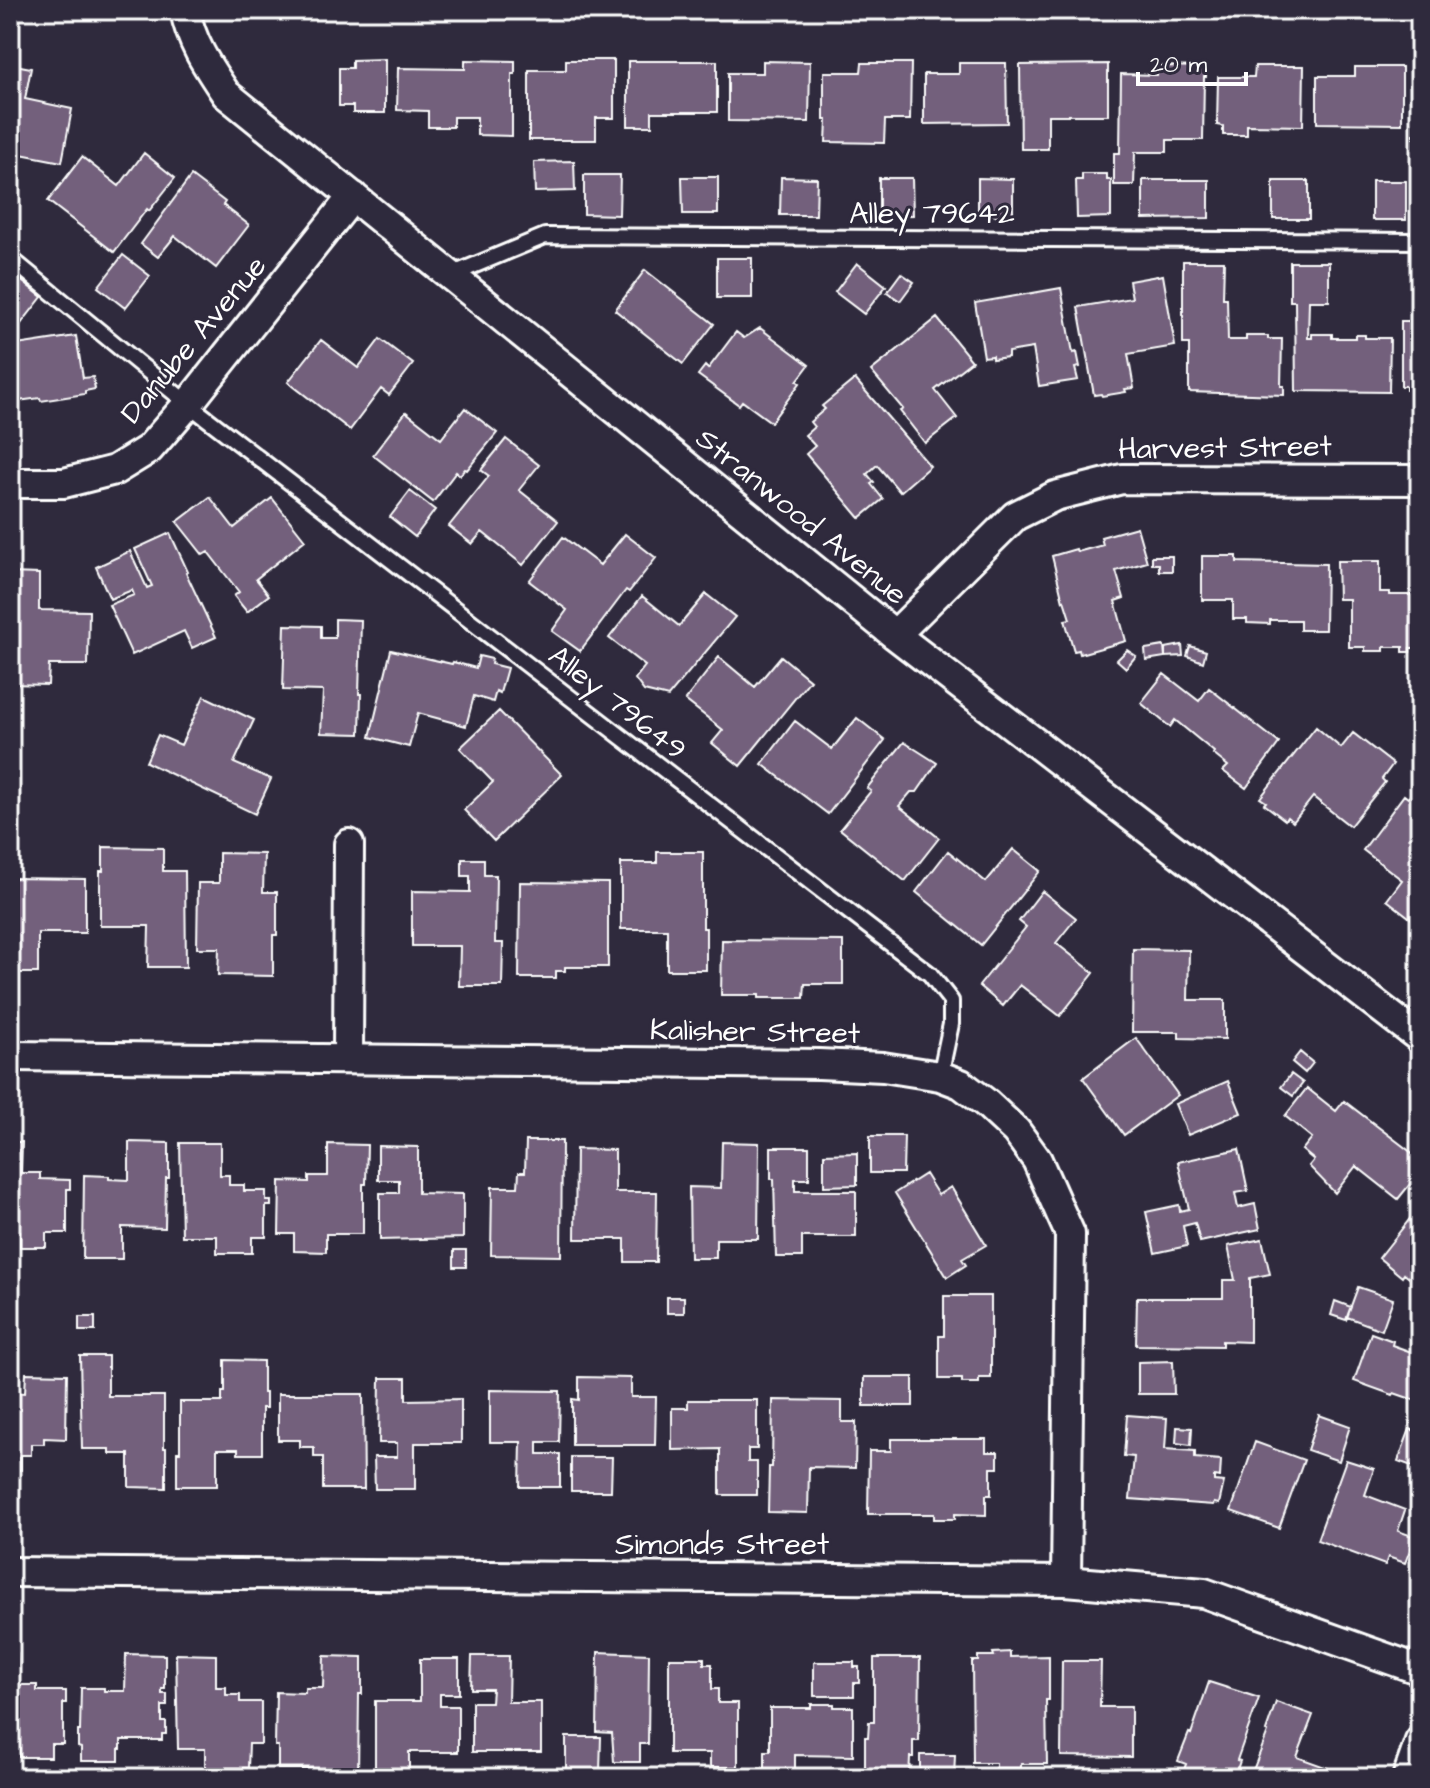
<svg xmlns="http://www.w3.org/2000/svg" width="1430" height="1788" font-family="'Architects Daughter',sans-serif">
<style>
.building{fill:#73617c;stroke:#fff;stroke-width:2}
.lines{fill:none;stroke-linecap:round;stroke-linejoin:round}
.service-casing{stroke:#fff;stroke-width:20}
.minor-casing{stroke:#fff;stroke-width:34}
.service{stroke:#2f2a3d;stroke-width:14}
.minor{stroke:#2f2a3d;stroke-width:28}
.labels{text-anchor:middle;stroke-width:6;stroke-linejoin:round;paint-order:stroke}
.street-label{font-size:30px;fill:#fff;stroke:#2f2a3d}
</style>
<rect width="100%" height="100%" fill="#2f2a3d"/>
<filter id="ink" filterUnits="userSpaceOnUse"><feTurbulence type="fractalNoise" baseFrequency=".0125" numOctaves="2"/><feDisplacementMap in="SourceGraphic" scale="16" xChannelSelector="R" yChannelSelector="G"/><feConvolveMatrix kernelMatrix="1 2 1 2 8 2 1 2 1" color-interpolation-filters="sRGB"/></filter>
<g filter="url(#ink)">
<path class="building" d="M385,59v54h-32v-7h-14v-38h13v-8z
M465,60l50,1v13h-3v62l-35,-1v-18h-24v10h-25v-16l-31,-1 1,-42 67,1z
M566,60h48v58h-18v22h-67v-70h37z
M628,61h89v51h-65v14h-24z
M763,61l47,1 -1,60 -81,-1v-48h35z
M862,63h49l-1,57h-25l-1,23 -58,-1 1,-22h-3v-48h37z
M959,63h47l1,60 -83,1v-50h35z
M10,64l21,4 -6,31 47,10 -10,53 -52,-10z
M1108,64v51h-60v34h-27l-1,-84z
M1158,66l48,1v10h-2l-1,63h-36v12h-32l-1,33h-20v-32h6l1,-79 36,1z
M1255,66h49l-1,60 -56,-1v10h-24v-9l-6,-1 1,-48h36z
M1414,66h6v83h-6z
M1355,67h47v57l-85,-1v-47h38z
M144,153l31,25 -26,33 -2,-2 -33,43 -66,-51 34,-44 37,29z
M574,161l1,30 -40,1 -1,-30z
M1082,174h25v6h4v37l-34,1 -1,-38h6z
M584,175h36l-1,40 -35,-1z
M191,176l34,26 -2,3 26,20 -33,43 -41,-32 -17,21 -17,-13z
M682,177h36v37h-35z
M781,177l36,1 -1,37h-36z
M879,178h33l1,37 -34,1z
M978,178l35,1v37l-35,-1z
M1143,180h66v38l-66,1z
M1273,181h36v38h-36z
M1372,181h34v39h-34z
M123,255l27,21 -25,32 -27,-21z
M717,258h35v40h-35z
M1183,261h41l-1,37h4l1,42h18v-4h22v3h14l-1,47h3v9l-95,-3v-48h-6z
M1290,262h39v39h-20l-1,37h4v-4h20v4h23v-3h10v3h25l-1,54 -93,-1 -1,-90h-5z
M857,263l29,23 -22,28 -29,-22z
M645,270l69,54 -31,40 -68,-54z
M10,272l32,25 -22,28 -10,-8z
M901,273l13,9 -14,19 -13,-9z
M1163,275l12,71 -47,8 6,34 -9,1 1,3 -24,4 -1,-2 -7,1 -16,-88 54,-9 -3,-17z
M1061,288l12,65 4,-1 3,15 -5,1 3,12 -39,6 -6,-38 -25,4v5l-16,2v-3l-8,1 -9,-54z
M937,318l35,43 -37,29 22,28 -32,25 -25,-32 3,-2 -32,-38z
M1401,321h19v69h-14v-4h-5z
M760,328l49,37 -12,16 3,2 -29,39 -29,-21 -3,4 -41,-30 7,-9 3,3 28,-37 8,6z
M76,336l7,42 10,-1 2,12 -10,2v3l-44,7 -1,-3 -30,4v-56z
M380,339l33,25 -24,31 -8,-6 -31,41 -62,-48 33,-42 37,28z
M855,379l75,87 -30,26 -23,-27 -10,9 7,8 -3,2 12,15 -23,19 -54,-64 9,-8 -10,-11 9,-8 -4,-5 15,-13 -3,-3z
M465,408l32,25 -30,37 -2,-1 -5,6 -4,-3 -23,30 -60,-47 33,-43 35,27z
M506,439l33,26 -20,25 39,31 -35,44 -41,-33 -10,12 -23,-18 40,-50 -8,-6z
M410,491l25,19 -20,27 -25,-20z
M210,497l24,31 38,-30 33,42 -49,39 13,16 -22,17 -13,-16 5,-4 -31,-40 -5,3 -26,-33z
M1137,527l10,35 -31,9 8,27 -9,3 11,40 -46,13 -1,-4 -5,1 -9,-31 5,-1 -6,-19 -1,1 -11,-45 24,-7 1,3 26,-7 -2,-8z
M170,533l18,39 -2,1 30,64 -24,11 -8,-17 -52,24 -23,-50 25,-10 -2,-5 -22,9 -14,-32 34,-16 17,37 5,-2 -17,-37z
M625,534l31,24 -27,34 -3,-2 -46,61 -28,-20 15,-21 -38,-29 34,-44 37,28z
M1152,556h20v15h-13v-7h-7z
M1202,556h35v6l89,2 -1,66h-25v-10h-30v4l-23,-1v-4h-14v-19h-31z
M1337,561h43v31h10v3h30v53h-10v4h-7v-5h-19v4h-19v-4h-16v-48h-11z
M10,573l29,1v36l50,1 -1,54h-39l-1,20 -38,-1z
M706,594l29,23 -67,80 -24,-6 -9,-12 10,-13 -36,-28 33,-42 37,30z
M335,619l26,1 -2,74h2l-1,40 -39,-1 2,-42 -40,-1 2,-65 36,1v12h14z
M1182,645l1,11 -18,1v-9z
M1164,646l1,11 -19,3 -1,-11z
M1190,646l16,5 -3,11 -16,-6z
M391,650l61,14 1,-2 23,6 3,-12 13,3 -1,5 16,4 -7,25 -4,-2 -3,11 -19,-6 -8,30 -48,-13 -9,34 -39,-10z
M1127,650l9,6 -10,12 -9,-8z
M781,656l29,24 -70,86 -28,-23 11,-13 -38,-30 34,-43 36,30z
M1164,674l35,27 10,-13 70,55 -33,45 -23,-17 5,-5 -15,-12 1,-2 -39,-32 -5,7 -29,-24z
M204,696l50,24 -20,43 37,16 -16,35 -109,-52 12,-27 23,10z
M499,711l63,64 -68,66 -30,-31 29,-28 -33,-34z
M857,718l28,22 -57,74 -66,-50 33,-43 37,28z
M1316,727l25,21 12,-15 40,31 -11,15 3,3 -35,44 -37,-29 -20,25 -6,-5 -2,3 -21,-16 2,-2 -6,-4z
M904,742l33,21 -20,29h-6l-12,14 40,32 -34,43 -65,-52 31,-38 -4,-3z
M1420,783v138l-2,3 -31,-24 15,-20 -39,-30 41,-55 4,3z
M103,847l60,1v23h22l1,96h-38l1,-41h-49v-55h3z
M1013,849l27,22 -59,74 -65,-53 32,-41 38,31z
M657,852h46v76h3v42h-39v-41h-46v-66h36z
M219,853l45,1 -1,38h14v43h-4v41l-55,-1 1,-27h-22l1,-65h21z
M462,859h22v16h12l-1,68h8l-1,43h-43l1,-40h-48v-55l58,1v-16h-8z
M10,878l75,1v54h-47v40h-28z
M520,882l88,1v84h-43v4h-9v7h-37z
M1042,891l34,27 -20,25 38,30 -34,43 -40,-31 -17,21 -24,-20 47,-59 -7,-6z
M722,940l121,1v43h-38l-1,14h-45v-3h-38z
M1133,949l56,1 -1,50h37v39l-46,-1v-6h-47z
M1136,1038l42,57 -54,40 -41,-57z
M1300,1052l13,11 -8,10 -13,-11z
M1291,1074l12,9 -10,13 -12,-9z
M1228,1081l13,32 -53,22 -13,-31z
M1307,1088l29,23 8,-10 76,58v13l-22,27 -42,-33 -21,27 -26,-27 5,-6 -12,-10 10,-12 -27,-22z
M870,1136h34l-1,37h-33z
M526,1141h36l-1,115 -70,-1 1,-68h26l1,-15h6z
M10,1142h12l-1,31h19v6l30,1v9h-3v44h-21v14h-26v-15h-10z
M129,1142l40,1v35h-3l-1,50 -43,-1v32h-39l1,-84 25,1v3l20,1z
M722,1142l37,1 -1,96h-42v19h-26l-1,-71 32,1z
M180,1143h40v32h9v10h15v6h22v10h5v5h-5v31h-14v16h-35v-17h-35z
M328,1144l39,1 -1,39h-3v50h-37v18l-32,-1v-17h-15l1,-53 29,1v-6h19z
M378,1146l40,1v46l45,1v44l-83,2v-47h19v-13h-21z
M771,1147h38v32h-14v12h61v46h-54v20h-26l-2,-78h-3z
M576,1149l39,1v42h42l-1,70h-31v-23h-50z
M1239,1149l9,42 -13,2 3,15 17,-4 5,25 -60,13 -5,-19 -12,3 4,20 -32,7 -9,-41 33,-7 1,6 9,-2 -11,-47z
M857,1153v32l-33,1v-32z
M925,1174l13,21 13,-8 35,58 -24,14 4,6 -19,12 -52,-84z
M1420,1206v64l-8,10 -8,-6 -2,3 -23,-19z
M1262,1239l8,35 -20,4v64l-28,-1v5l-86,-1 1,-47h86v-18h12l-7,-34z
M454,1250h12v17h-12z
M1358,1287l35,12 -11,31 -35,-13z
M944,1296h47v82h-12v5h-17v-4h-23v-43h5z
M667,1297h17v16h-17z
M1335,1301l16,6 -5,13 -15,-5z
M79,1317h16v14h-16z
M1371,1333l22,8 -1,4 28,10v47l-26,-9 -1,2 -39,-14z
M80,1356h28v40h56v52h2v40l-37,-1v-33h-19v-5h-28z
M225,1360l38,1v32h3v15h-4v46h-24v-5h-21v37h-40v-34h3v-50h42v-10h3z
M1173,1361l1,33h-36v-32z
M26,1373l41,1 -1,65 -22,-1v6h-13v11h-10v15h-11v-78l15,1z
M579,1377l52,1v19h25l-1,48h-83v-46l7,1z
M864,1377h49v29h-49z
M380,1378h26v22l55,-1v44h-46v46h-40l-1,-32h23v-14h-18z
M490,1390l70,1 -1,51h-21v12h22v33h-40l1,-45h-31z
M278,1394h85l1,95h-41v-32h-9v-10h-14v-7h-22z
M688,1400h69v49h-9v13h9v33h-37v-46l-48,1v-42h16z
M773,1400l69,1v21h14l-1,46 -46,-1 -1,46 -40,-1 1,-45h3z
M1127,1415l40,3 -2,31 30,2v7l26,2 -1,17 -6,-1v5l10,1 -5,22 -5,-1 -1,2 -83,-6 4,-42 -10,-1z
M1319,1415l31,11 -11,35 -32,-11z
M1177,1427l15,1 -1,17 -15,-2z
M1410,1429l10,4v36l-22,-8z
M891,1439h95v13h12v16h-7v27h-5v20l-31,-1v5h-21v-5h-66l1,-63h22z
M1255,1442l49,18 -25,68 -48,-17z
M571,1457h41l-1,34h-40z
M1346,1460l28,9 -9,26 40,15 -7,21 17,6 -10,26 -17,-6 -3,8 -68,-25z
M598,1652l51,2 -1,90h-8v18h-26l-2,-29 -15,-1z
M1010,1652v5l39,-1v44h-3l1,64h-26v4h-25v-5h-23l-1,-102h6v-5h16l-1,-3z
M10,1653h7l1,32h19v6h29v12h-3v41h-12v13h-32v-13h-9z
M126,1654l39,1v34h-3v5h5v12h-5v16h4v12h-4v6h-41v9h-2v12h-38v-13l-3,-1v-16h2l1,-43h23v3h21z
M176,1654l40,1v32h10v8h14v7h21v42h-12l-1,24h-43v-19h-27z
M324,1656l38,1v37h-3l-1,84h-26v-9h-54v-23h-3l1,-54 29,1v-5h18z
M472,1656h37l-1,46h33v50h-69v-50h19l1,-13h-21z
M669,1658h35v6h8v25h6v14h20v64h-28v-14h-41z
M874,1658h46l-1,83h-6v16h-3l-1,21h-44v-41h3l1,-15h5z
M420,1659h39v35h-19v12h18v46h-49v25h-34v-76h45z
M1062,1661h39l-1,46h31v50l-70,-1z
M814,1662h40v5h5v16h-5v13h-40z
M1209,1682l50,16 -22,62 3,1 -6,17h-85l2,-10 31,7 4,-11 -8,-3 11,-28 2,1z
M1276,1702l37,13 -16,42 31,11 -4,10h-74l18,-46 -2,-1z
M811,1704h23v3h19v49l-58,-1v23h-22v-6h-8v-21h5v-43h41z
M566,1737h35l-1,35h-34z
M920,1755h35l-1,23h-34z"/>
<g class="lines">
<defs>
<path id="service" d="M10,258l178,146 742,570 21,27v23l-11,52
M451,275l94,-39 875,5"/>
<path id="minor" d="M185,10c6,33 23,57 41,84l669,541 525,403
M10,483h54l51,-13 34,-21 39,-45 165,-208
M895,635l120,-119 40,-20 67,-17 298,1
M10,1056l809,8 64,3 57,9 21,8 25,19 30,28 21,29 33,74 -4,347
M348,1059l1,-215
M10,1572l1056,9 138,12 216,77
M1407,1778l13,-37"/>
</defs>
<use href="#service" class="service-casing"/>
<use href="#minor" class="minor-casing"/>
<use href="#service" class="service"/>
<use href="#minor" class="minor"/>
</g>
</g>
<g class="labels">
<g class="street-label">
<text x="932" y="223">Alley 79642</text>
<text transform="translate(193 339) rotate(-50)" y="10">Danube Avenue</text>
<text transform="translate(1225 447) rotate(-1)" y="10">Harvest Street</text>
<text transform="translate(802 516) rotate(39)" y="10">Stranwood Avenue</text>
<text transform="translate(618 702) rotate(38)" y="10">Alley 79649</text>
<text transform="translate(755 1031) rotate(1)" y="10">Kalisher Street</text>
<text x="722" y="1554">Simonds Street</text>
</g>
</g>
<rect width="1430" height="1788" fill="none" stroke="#2f2a3d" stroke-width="40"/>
<rect x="20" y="20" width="1390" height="1748" fill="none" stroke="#fff" stroke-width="3" filter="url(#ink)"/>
<path d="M1138 72v12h108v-12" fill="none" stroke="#ffffff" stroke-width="4"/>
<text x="1150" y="72" font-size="24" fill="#ffffff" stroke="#2f2a3d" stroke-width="6" paint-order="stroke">20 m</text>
</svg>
